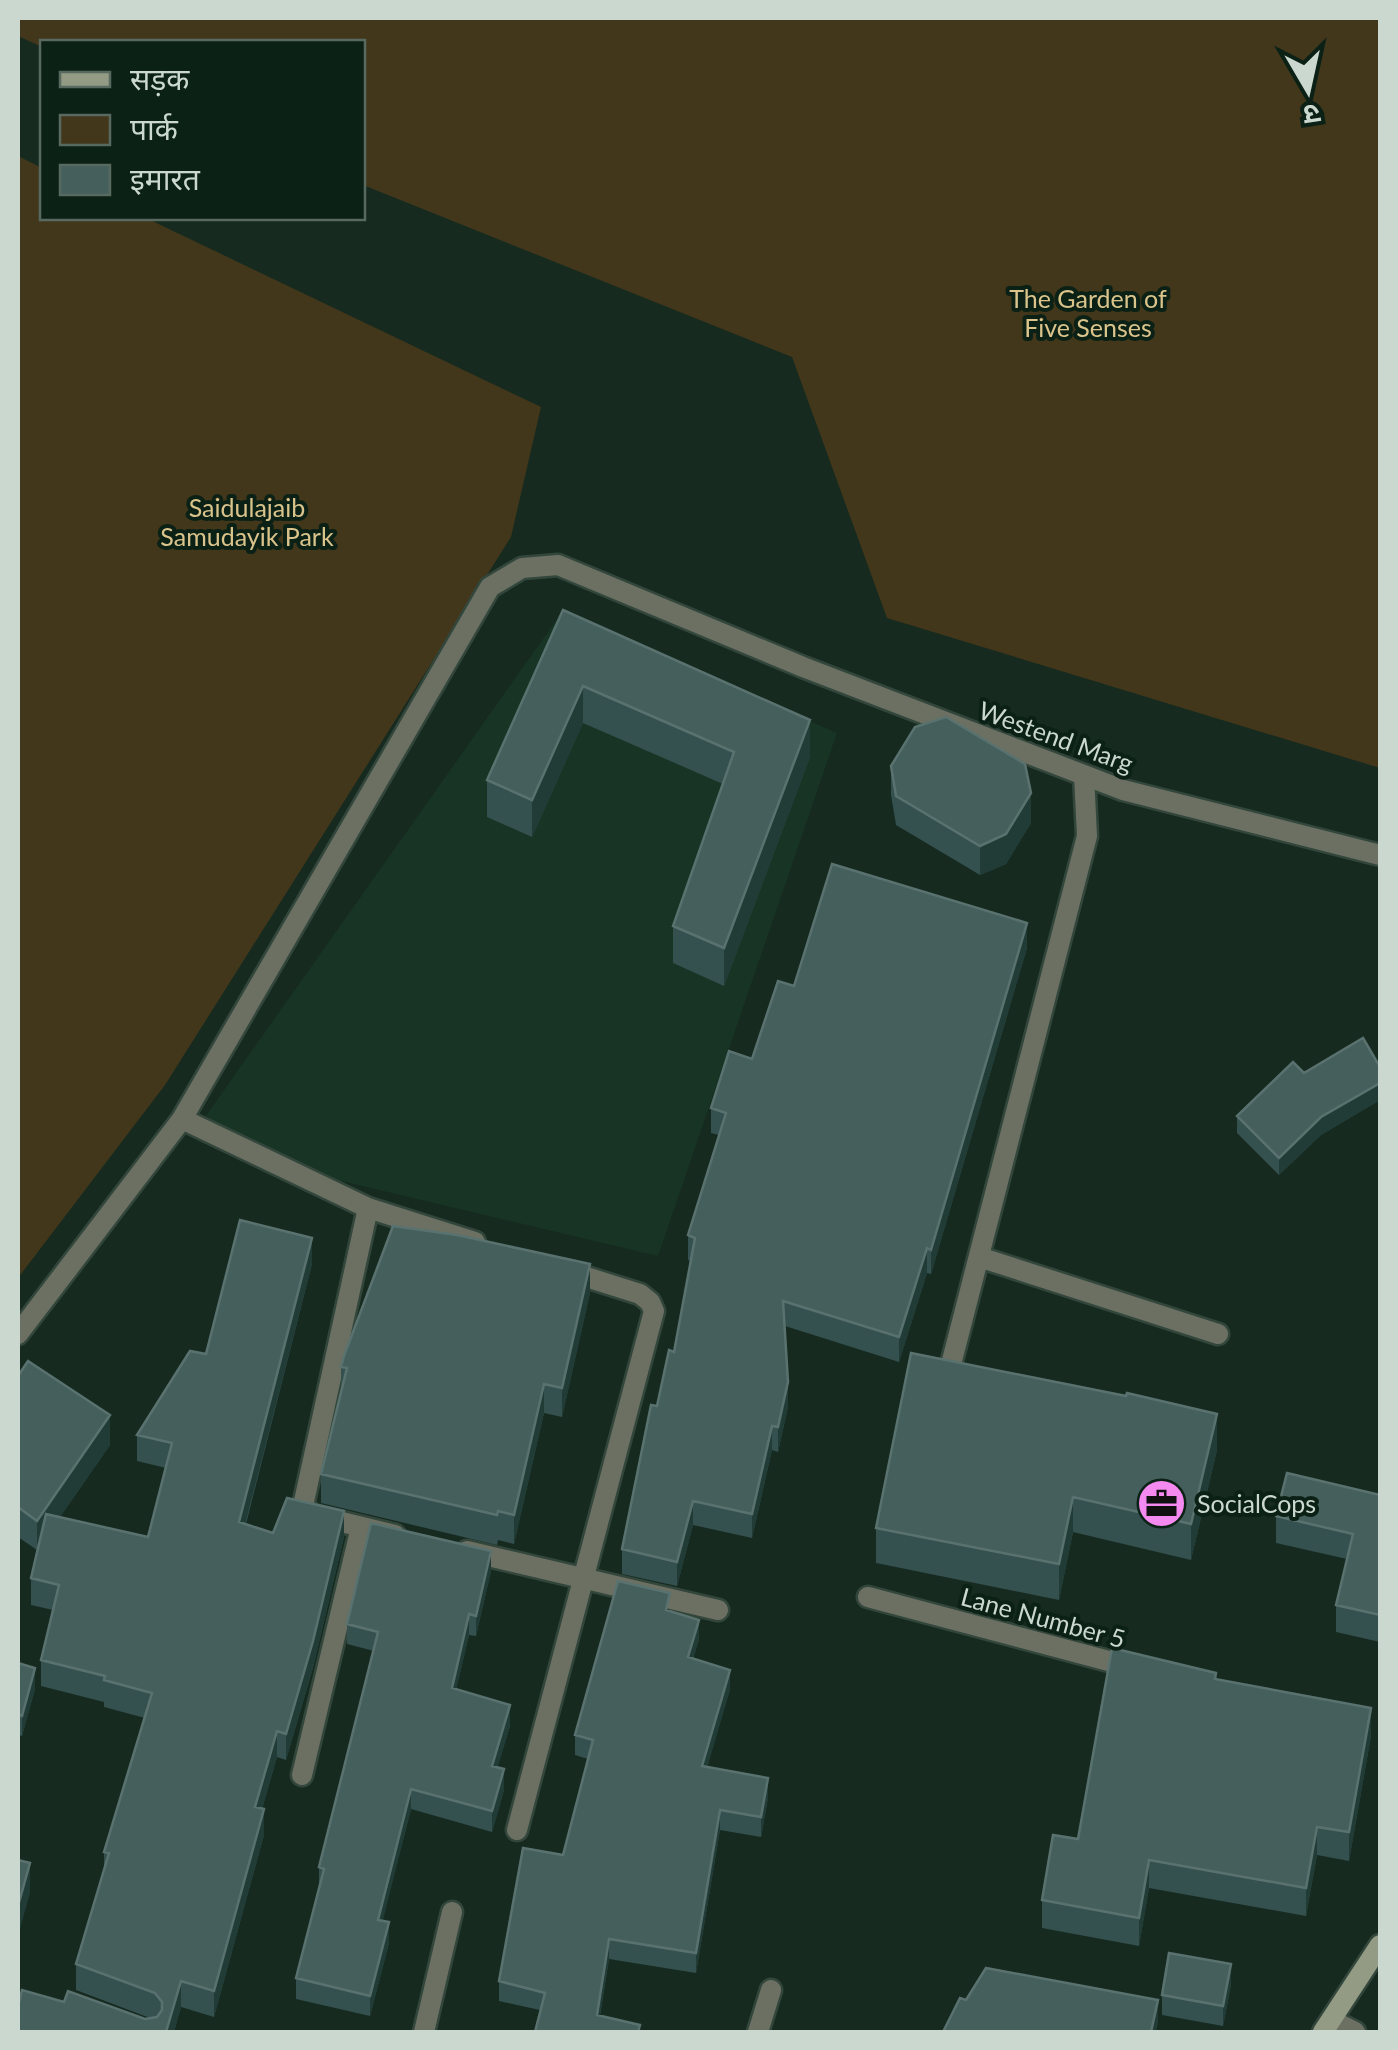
<svg xmlns="http://www.w3.org/2000/svg" width="1398" height="2050" font-family="Lato,'Noto Sans Devanagari',sans-serif">
<style>
.built{fill:#183425}
.green{fill:#42371b}
.lines{fill:none;stroke-linecap:round;stroke-linejoin:round}
.street-casing{stroke:#33463b;stroke-width:25}
.secondary-casing{stroke:#33463b;stroke-width:25}
.street{stroke:#6b7063;stroke-width:20}
.secondary{stroke:#939b85;stroke-width:20}
.wall{fill:#34504f}
.shaded-wall{fill:#213b36}
.building{fill:#455f5d;stroke:#5a726f;stroke-width:2.5}
.labels{text-anchor:middle;stroke-width:8;stroke-linejoin:round;paint-order:stroke}
.park-label{font-size:25px;fill:#dac48c;stroke:#0c2115}
.street-label{font-size:25px;fill:#cbd8d0;stroke:#0c2115}
.poi-label{font-size:25px;fill:#cbd8d0;stroke:#0c2115;text-anchor:start}
</style>
<rect width="100%" height="100%" fill="#162a1f"/>
<path class="built" d="M562,612l275,121 -179,523 -401,-95 -52,-44z"/>
<path class="green" d="M18,18h1362v750l-493,-150 -95,-261 -429,-172 -1,-143h-320v5l-24,-11z
M18,156l24,12v50h104l395,189 -30,130 -346,548 -147,193z"/>
<g class="lines">
<defs>
<path id="street" d="M182,1119l186,89 107,34
M368,1208l-65,298 10,9 82,20
M979,1257l239,77
M18,1334l164,-215 308,-532 32,-19 36,-3 245,102 320,123 257,65
M947,1380l140,-544 -3,-61
M467,1551l251,59
M868,1597l267,71
M302,1775l59,-248
M517,1830l137,-519 -4,-9 -10,-8 -76,-24
M1331,2020l24,12
M424,2032l28,-120
M758,2032l13,-42"/>
<path id="secondary" d="M1323,2032l57,-87"/>
</defs>
<use href="#street" class="street-casing"/>
<use href="#secondary" class="secondary-casing"/>
<use href="#street" class="street"/>
<use href="#secondary" class="secondary"/>
</g>
<path class="wall" d="M563,610l247,147 -86,229 -51,-23v-37l50,-142 -140,-61 -51,114 -45,-20v-37z
M891,766l140,57 -25,41 -26,11 -84,-50 -5,-30z
M1027,948l-96,326 -4,-1 -28,89 -114,-36 3,81 -10,45 -6,-2 -20,88 -59,-13 -16,61 -55,-12v-25l35,-143 17,-54 17,-91 -3,-1v-25l31,-100 -8,-2v-25l41,-49 42,-73z
M1380,1067v33l-59,35 -42,40 -42,-42v-17l67,-43z
M312,1264l-66,260 27,9 71,4 -31,131 -27,92 -9,-3 -15,52 2,26 -50,182 -33,-10 -7,25h-156l46,-30 81,17 5,-1 -74,-28v-26l28,-95v-17l41,-134 -41,-11v-5l-63,-16v-26l12,-50 -22,-5v-27l6,-28 -19,-13v-161l92,69 -50,72 88,20 18,-69 -29,-7v-26l69,-81z
M590,1293l-28,124 -18,-4 -30,131 -16,-4 -1,5 -176,-42v-29l20,-83v-24z
M1217,1450l-26,110 -118,-28 -14,68 -183,-37v-35z
M1380,1495v147l-44,-10v-27l11,-46 -71,-16v-27z
M491,1571l-15,65 -7,-1 -13,54 54,37 -13,42 7,22 -12,42 -81,-23 -29,112 7,22 -19,73 -74,-17v-21l23,-90v-21l55,-216 -27,-7v-20z
M670,1612l29,27 -6,20 37,30 -23,78 61,31 -7,39 -41,-7 -24,143 -87,-14 -9,57 40,16 -141,-31v-20l64,-126 25,-96 -13,-4v-20z
M18,1663l17,26 -13,47 -4,-1z
M1216,1679l155,57 -22,125 -32,-6 -11,61 -157,-28 -10,58 -97,-18v-28z
M1231,1985l-8,41 -61,-11v-20z"/>
<path class="shaded-wall" d="M583,686v37l-51,114v-37z
M810,720v37l-86,229v-38z
M1031,793v30l-25,41 -26,11v-29z
M1027,923v25l-96,326v-24z
M1380,1083v17l-59,35 -42,40v-17l42,-41z
M312,1238v26l-73,284v-26z
M927,1248v25l-28,89v-25z
M590,1264v29l-28,124v-29z
M788,1382v25l-10,45v-25z
M544,1384v29l-30,131v-29z
M1217,1414v36l-26,110v-36z
M110,1415v30l-73,105v-29z
M772,1426v24l-20,88v-24z
M1073,1497v35l-14,68v-36z
M693,1501v24l-16,61v-24z
M344,1511v26l-31,131 -27,92v-26z
M491,1551v20l-15,65v-20z
M469,1614v21l-17,73v-20z
M699,1620v19l-11,38v-20z
M35,1668v21l-13,47v-20z
M730,1670v19l-28,97v-20z
M510,1705v21l-18,60v-20z
M1371,1708v28l-22,125v-29z
M277,1731v26l-22,76v-26z
M504,1769v21l-12,42v-21z
M768,1778v20l-7,39v-20z
M411,1789v20l-33,131v-20z
M264,1809v26l-50,182v-26z
M720,1810v20l-24,143v-20z
M1317,1827v28l-11,61v-28z
M1149,1860v28l-10,58v-28z
M30,1863v30l-12,43v-30z
M389,1922v21l-19,73v-20z
M609,1939v20l-12,73v-17z
M1231,1964v21l-8,41v-20z
M181,1981v26l-7,25h-8z
M1158,2000v23l-2,9h-5z"/>
<path class="building" d="M563,610l247,110 -86,228 -51,-22 61,-174 -151,-66 -51,114 -45,-20z
M946,717l79,47 6,29 -25,41 -26,12 -84,-50 -5,-30 24,-39z
M832,864l195,59 -96,327 -4,-2 -28,89 -116,-36 5,81 -10,45 -6,-1 -20,88 -59,-13 -16,61 -55,-13 29,-144 6,1 12,-56 5,2 21,-114 -7,-3 38,-122 -15,-5 18,-57 23,8 26,-78 16,5z
M1363,1038l17,29v16l-59,34 -42,41 -42,-42 56,-54 11,11z
M240,1220l72,18 -73,284 34,11 14,-35 57,13 -31,130 -27,93 -9,-3 -22,76 9,2 -50,182 -33,-10 -15,51h-148v-25l4,-17 42,12 4,-11 77,28 12,-2 5,-7v-8l-7,-9 -79,-29 33,-111 -5,-1 48,-159 -48,-13 1,-4 -64,-16 18,-75 -28,-7 15,-64 102,23 24,-94 -35,-8 53,-84 16,3z
M393,1226l64,9 133,29 -28,124 -18,-4 -30,131 -16,-4 -1,4 -176,-41 26,-106 -6,-1 3,-11z
M911,1353l215,43 1,-3 90,21 -26,110 -118,-27 -14,67 -183,-36z
M28,1361l82,54 -73,106 -19,-14v-131z
M1287,1473l93,22v120l-44,-10 17,-71 -77,-18z
M371,1523l120,28 -15,65 -7,-2 -17,74 58,17 -18,61 12,3 -12,42 -81,-22 -33,131 11,2 -19,74 -74,-18 28,-109 -5,-2 59,-235 -31,-8z
M618,1581l52,12 -4,17 33,10 -11,37 42,13 -28,96 66,12 -7,39 -41,-7 -24,143 -87,-14 -12,76 43,10 -2,7h-103l10,-39 -46,-12 24,-133 40,7 30,-115 -18,-5z
M1112,1648l104,25 -1,6 156,29 -22,124 -32,-5 -11,61 -157,-28 -10,58 -97,-18 11,-65 25,4z
M18,1663l17,5 -13,48 -4,-2z
M18,1860l12,3 -12,43z
M1169,1953l62,11 -8,42 -61,-11z
M986,1968l172,32 -7,32h-208l17,-34 6,2z"/>
<defs>
<symbol id="office-disc" viewBox="-11 -11 22 22"><circle r="9.5" fill="#f489f0" stroke="#0c2115"/><path d="M-6-3h4V-5.5h4V-3h4V5H-6ZM-1-4.5V-3h2v-1.5ZM-6 0V1H6V0Z" fill="#111"/></symbol>
</defs>
<g fill-rule="evenodd">
<use href="#office-disc" x="1134" y="1476" width="55" height="55"/>
</g>
<g class="labels">
<g class="park-label">
<text x="1088" y="308">The Garden of<tspan x="1088" dy="29">Five Senses</tspan></text>
<text x="247" y="517">Saidulajaib<tspan x="247" dy="29">Samudayik Park</tspan></text>
</g>
<g class="street-label">
<text transform="translate(1056 737) rotate(20)" y="9">Westend Marg</text>
<text transform="translate(1043 1618) rotate(15)" y="9">Lane Number 5</text>
</g>
<g class="poi-label">
<text x="1197" y="1513">SocialCops</text>
</g>
</g>
<rect width="1398" height="2050" fill="none" stroke="#cbd8d0" stroke-width="40"/>
<rect x="40" y="40" width="325" height="180" fill="#0c2115" stroke="#586a60" stroke-width="2.5"/>
<rect x="60" y="72" width="50" height="15" fill="#939b85" stroke="#586a60" stroke-width="2.5"/>
<text x="130" y="90" font-size="30" fill="#cbd8d0">सड़क</text>
<rect x="60" y="115" width="50" height="30" fill="#42371b" stroke="#586a60" stroke-width="2.5"/>
<text x="130" y="140" font-size="30" fill="#cbd8d0">पार्क</text>
<rect x="60" y="165" width="50" height="30" fill="#455f5d" stroke="#586a60" stroke-width="2.5"/>
<text x="130" y="190" font-size="30" fill="#cbd8d0">इमारत</text>
<g transform="translate(1308 90) rotate(171)" stroke="#0c2115" stroke-width="8" paint-order="stroke">
<path d="M0-8L18 38L0 25L-18 38Z" fill="#cbd8d0"/>
<text y="-15" font-size="28" font-weight="bold" text-anchor="middle" fill="#cbd8d0">उ</text>
</g>
</svg>
